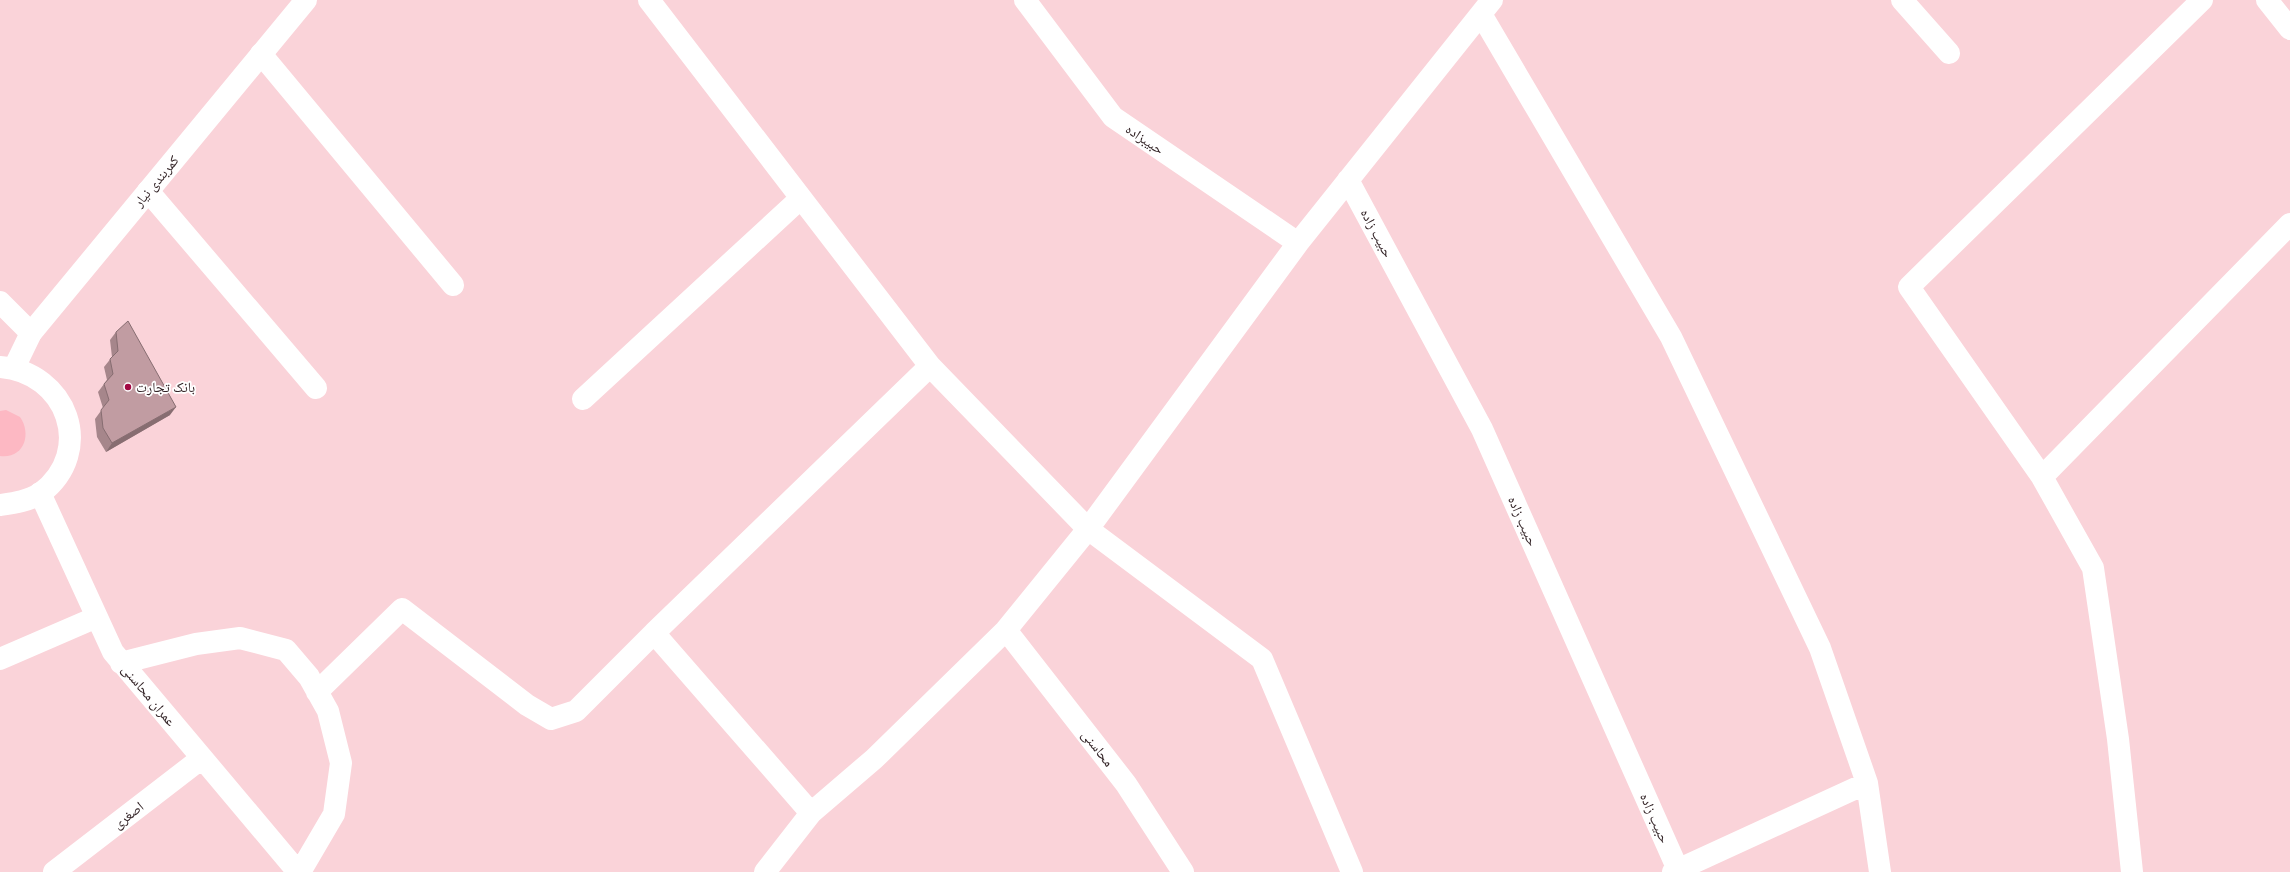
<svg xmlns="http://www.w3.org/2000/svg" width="2290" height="872" font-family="Ubuntu,'Noto Naskh Arabic',sans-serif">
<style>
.green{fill:#fdb8c3}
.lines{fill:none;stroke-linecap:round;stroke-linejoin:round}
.minor{stroke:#fff;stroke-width:22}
.major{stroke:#fff;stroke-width:22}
.wall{fill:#a6868b}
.shaded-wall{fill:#876d71}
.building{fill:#c19ca2;stroke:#876d71}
.poi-dot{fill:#a30944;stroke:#fff;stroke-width:1.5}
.labels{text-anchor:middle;stroke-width:3.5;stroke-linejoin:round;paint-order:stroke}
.street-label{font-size:14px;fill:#332427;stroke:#fff}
.poi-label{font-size:14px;fill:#332427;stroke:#fff;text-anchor:start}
</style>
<rect width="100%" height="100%" fill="#fad3d9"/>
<path class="green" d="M6,410l14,7c12,17 4,42 -20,39v-45z"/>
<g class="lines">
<path class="minor" d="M649,0l281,366 -276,267 157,180
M1025,0l88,117 185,126
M1902,0l47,53
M2202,0l-293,287 133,190 248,-253
M2267,0l23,29
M1481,14l190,323 149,311 47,135 13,89
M261,54l192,231
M1348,180l134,249 197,443
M148,191l168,197
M0,302l31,31
M930,366l158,163 174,130 90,213
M583,399l218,-201
M2042,477l51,91 25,171 14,133
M40,493l73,159 185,220
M1006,630l120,154 57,88
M0,659l97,-42
M121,663l75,-19 44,-6 46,12 23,27 19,34 13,52 -7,51 -34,58
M317,692l85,-83 125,96 24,14 25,-8 78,-78
M54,872l148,-114
M765,872l46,-59 63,-54 132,-129 82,-101 210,-286 194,-243
M1673,872l194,-89"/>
<path class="major" d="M0,367c67,5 96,84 41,126 -12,8 -27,10 -41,12
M14,368l17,-35 275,-333"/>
</g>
<path class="wall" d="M116,332l54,83 -64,37 -9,-15 -2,-18 8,-11 -5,-16 9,-12 -3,-13 8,-10 -2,-17z"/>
<path class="shaded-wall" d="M176,407l-6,8 -64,37 6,-9z"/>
<path class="building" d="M128,321l48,86 -64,36 -9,-15 -2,-18 8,-10 -5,-16 9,-10 -3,-15 8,-8 -2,-19z"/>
<circle class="poi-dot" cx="128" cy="387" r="4"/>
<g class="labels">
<g class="street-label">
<text transform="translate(1145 139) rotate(34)" y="5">حبیبزاده</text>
<text transform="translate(156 181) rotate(-50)" y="5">کمربندی نیار</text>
<text transform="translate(1377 233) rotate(62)" y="5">حبیب زاده</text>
<text transform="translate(1523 521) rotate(66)" y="5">حبیب زاده</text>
<text transform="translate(149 695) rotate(50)" y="5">عمران محاسنی</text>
<text transform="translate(1098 748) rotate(52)" y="5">محاسنی</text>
<text transform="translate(128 815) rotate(-38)" y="5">اصغری</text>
<text transform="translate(1655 818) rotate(66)" y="5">حبیب زاده</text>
</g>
<g class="poi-label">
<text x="136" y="392">بانک تجارت</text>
</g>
</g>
</svg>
